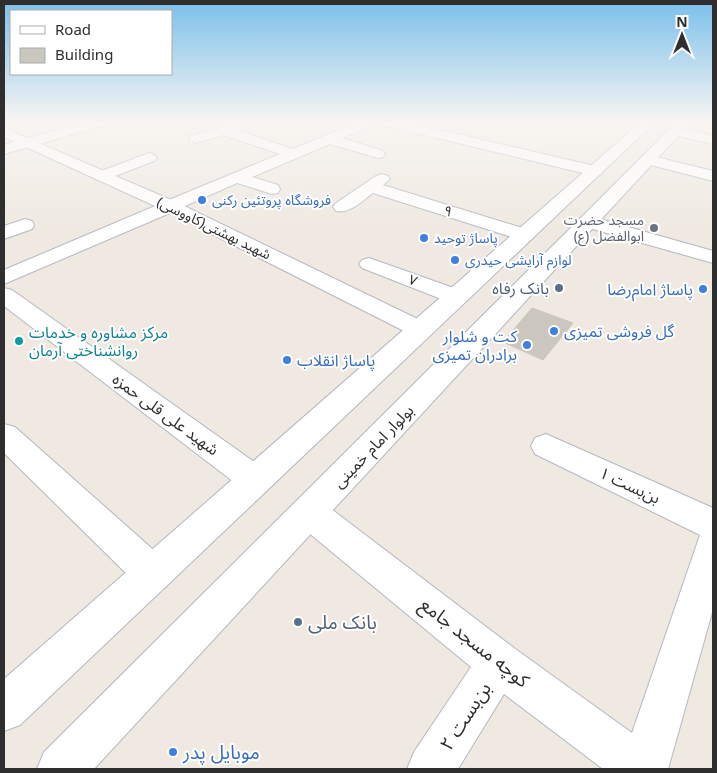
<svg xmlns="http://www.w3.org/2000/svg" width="717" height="773" font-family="'Noto Sans','Noto Sans Arabic',sans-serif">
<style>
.building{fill:#cbc7bf;stroke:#cbc5ba}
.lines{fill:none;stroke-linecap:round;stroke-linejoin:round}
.minor-casing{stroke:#b4b7c1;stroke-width:2}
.tertiary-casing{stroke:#b4b7c1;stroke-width:2}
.secondary-casing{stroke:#b4b7c1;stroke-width:2}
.minor{fill:#fff;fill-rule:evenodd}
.tertiary{fill:#fff;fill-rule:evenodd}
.secondary{fill:#fff;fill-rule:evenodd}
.shop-dot{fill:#3f7fe0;stroke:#fff;stroke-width:2}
.worship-dot{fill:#6b7280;stroke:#fff;stroke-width:2}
.service-dot{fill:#5c6f8a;stroke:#fff;stroke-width:2}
.culture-dot{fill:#0f9aa8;stroke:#fff;stroke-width:2}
.labels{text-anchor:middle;stroke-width:4;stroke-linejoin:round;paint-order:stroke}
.far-shop-label{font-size:14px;fill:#366cbe;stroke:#fff;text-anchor:start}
.far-street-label{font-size:14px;fill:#2e2e2e;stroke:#fff}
.far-worship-label{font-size:14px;fill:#5b616d;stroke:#fff;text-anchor:end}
.service-label{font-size:16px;fill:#4e5e75;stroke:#fff;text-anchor:end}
.shop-label{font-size:16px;fill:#366cbe;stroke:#fff;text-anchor:end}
.culture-label{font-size:16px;fill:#0d838f;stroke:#fff;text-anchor:start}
.street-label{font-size:16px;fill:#2e2e2e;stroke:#fff}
.near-service-label{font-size:19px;fill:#4e5e75;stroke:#fff;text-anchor:start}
.near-street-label{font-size:19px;fill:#2e2e2e;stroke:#fff}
.near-shop-label{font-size:19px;fill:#366cbe;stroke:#fff;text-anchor:start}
</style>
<rect width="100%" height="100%" fill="#efe9e1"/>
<path class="building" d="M532,308l41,15 -30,37 -40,-18z"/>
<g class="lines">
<defs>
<path id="minor" d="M85,122h21l-1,3 -101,29v-9z
M235,122h10l2,3 -2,3 -8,2 56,19 64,-27h18l-1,3 -32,13 41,13 2,3 -2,3 -5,1 -48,-14 -78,33 26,8 2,4 -2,4 -6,1 -35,-11 -61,27 -6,1 -6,-1 -3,-4 3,-4 116,-48 -57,-19 -27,8 -7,-4 2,-3z
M382,122h23l190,44 6,2 2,3 -2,3 -6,2 -212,-51z
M676,127l37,9v8l-42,-10 -2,-3 2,-3z
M149,153l5,2 3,3 -3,3 -52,20 -6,-2 -2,-3 2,-3z
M648,155l65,16v10l-70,-18 -3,-3 3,-3z
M382,174l6,2 2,3 -7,6 149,46 3,4 -3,4 -7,2 -7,-2 -145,-46c-11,8 -23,21 -37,18l-3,-4 3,-4 40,-27z
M589,216l124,35v12l-131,-37 -2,-4 2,-4z
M25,219l7,2 2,4 -2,4 -28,10v-13z
M369,258l96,34 3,5 -3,5 -8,2 -8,-2 -87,-34 -3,-4 3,-4z
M4,288l8,2 255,181 4,9 -4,9 -12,4 -12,-4 -239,-183z
M4,424l11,3 151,134 6,13 -6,13 -13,5 -13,-5 -136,-134z
M546,434l167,74v101l-45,160h-65l-99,-75 -46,75h-51l7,-17 57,-85 -173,-143 -5,-11 5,-11 12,-4 12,4 192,146 118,85 68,-198 -165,-81 -4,-8 4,-8z"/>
<path id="tertiary" d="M4,128l172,74 254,123 3,5 -3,5 -9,3 -9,-3 -242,-122 -166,71v-14l151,-64 -151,-69z"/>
<path id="secondary" d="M641,122h14l-635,603 -16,6v-52z
M677,122h14l-597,647h-57l7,-17z"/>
</defs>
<use href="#minor" class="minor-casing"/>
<use href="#tertiary" class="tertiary-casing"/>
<use href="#secondary" class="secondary-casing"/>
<use href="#minor" class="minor"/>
<use href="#tertiary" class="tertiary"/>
<use href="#secondary" class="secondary"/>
</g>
<linearGradient id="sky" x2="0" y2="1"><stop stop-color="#7abfeb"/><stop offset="0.53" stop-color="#f8f5f2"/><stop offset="1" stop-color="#f8f5f2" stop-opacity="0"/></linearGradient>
<rect width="717" height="230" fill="url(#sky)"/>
<g class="shop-dot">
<circle cx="202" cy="200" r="5"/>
<circle cx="424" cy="238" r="5"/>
<circle cx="455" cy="260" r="5"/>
<circle cx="703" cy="289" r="5"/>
<circle cx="554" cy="331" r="5"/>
<circle cx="527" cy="345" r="5"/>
<circle cx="287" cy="360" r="5"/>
<circle cx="173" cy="752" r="5"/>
</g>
<circle class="worship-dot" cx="654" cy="228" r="5"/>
<g class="service-dot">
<circle cx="559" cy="288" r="5"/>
<circle cx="298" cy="622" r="5"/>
</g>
<circle class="culture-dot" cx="19" cy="341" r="5"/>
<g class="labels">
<g class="far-shop-label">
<text x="212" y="205">فروشگاه پروتئین رکنی</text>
<text x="434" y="243">پاساژ توحید</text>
<text x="465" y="265">لوازم آرایشی حیدری</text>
</g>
<g class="far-street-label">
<text transform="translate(448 211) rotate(17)" y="5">۹</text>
<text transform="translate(214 228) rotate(26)" y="5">شهید بهشتی(کاووسی)</text>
<text transform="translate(413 280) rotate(21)" y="5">۷</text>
</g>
<g class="far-worship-label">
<text x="644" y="225">مسجد حضرت<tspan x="644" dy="16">ابوالفضل (ع)</tspan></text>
</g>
<g class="service-label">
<text x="549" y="294">بانک رفاه</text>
</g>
<g class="shop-label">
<text x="693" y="295">پاساژ امام‌رضا</text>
<text x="564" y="337" text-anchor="start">گل فروشی تمیزی</text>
<text x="517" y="342">کت و شلوار<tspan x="517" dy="18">برادران تمیزی</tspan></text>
<text x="297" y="366" text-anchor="start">پاساژ انقلاب</text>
</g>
<g class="culture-label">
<text x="29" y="338">مرکز مشاوره و خدمات<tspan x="29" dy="18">روانشناختی آرمان</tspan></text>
</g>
<g class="street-label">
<text transform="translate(166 414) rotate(36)" y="6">شهید علی قلی حمزه</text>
<text transform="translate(373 446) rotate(-46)" y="6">بولوار امام خمینی</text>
<text transform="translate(630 485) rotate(25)" y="6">بن‌بست ۱</text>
</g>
<g class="near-service-label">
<text x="308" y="629">بانک ملی</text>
</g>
<g class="near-street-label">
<text transform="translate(475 642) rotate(38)" y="7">کوچه مسجد جامع</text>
<text transform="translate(465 716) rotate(-57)" y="7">بن‌بست ۲</text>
</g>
<g class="near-shop-label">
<text x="183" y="759">موبایل پدر</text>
</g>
</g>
<rect width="717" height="773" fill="none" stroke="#2e2e2e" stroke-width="10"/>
<rect x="10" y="10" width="162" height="65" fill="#ffffff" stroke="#ababab"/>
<rect x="20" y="26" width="25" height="8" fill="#ffffff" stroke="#ababab"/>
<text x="55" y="35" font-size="15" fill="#2e2e2e">Road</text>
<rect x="20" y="48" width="25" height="15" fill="#cbc7bf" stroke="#ababab"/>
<text x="55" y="60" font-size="15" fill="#2e2e2e">Building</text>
<g transform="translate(682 35)" stroke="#ffffff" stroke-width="4" paint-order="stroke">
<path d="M0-4L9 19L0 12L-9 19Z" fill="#2e2e2e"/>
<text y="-8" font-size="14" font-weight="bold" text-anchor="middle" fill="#2e2e2e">N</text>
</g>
</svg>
